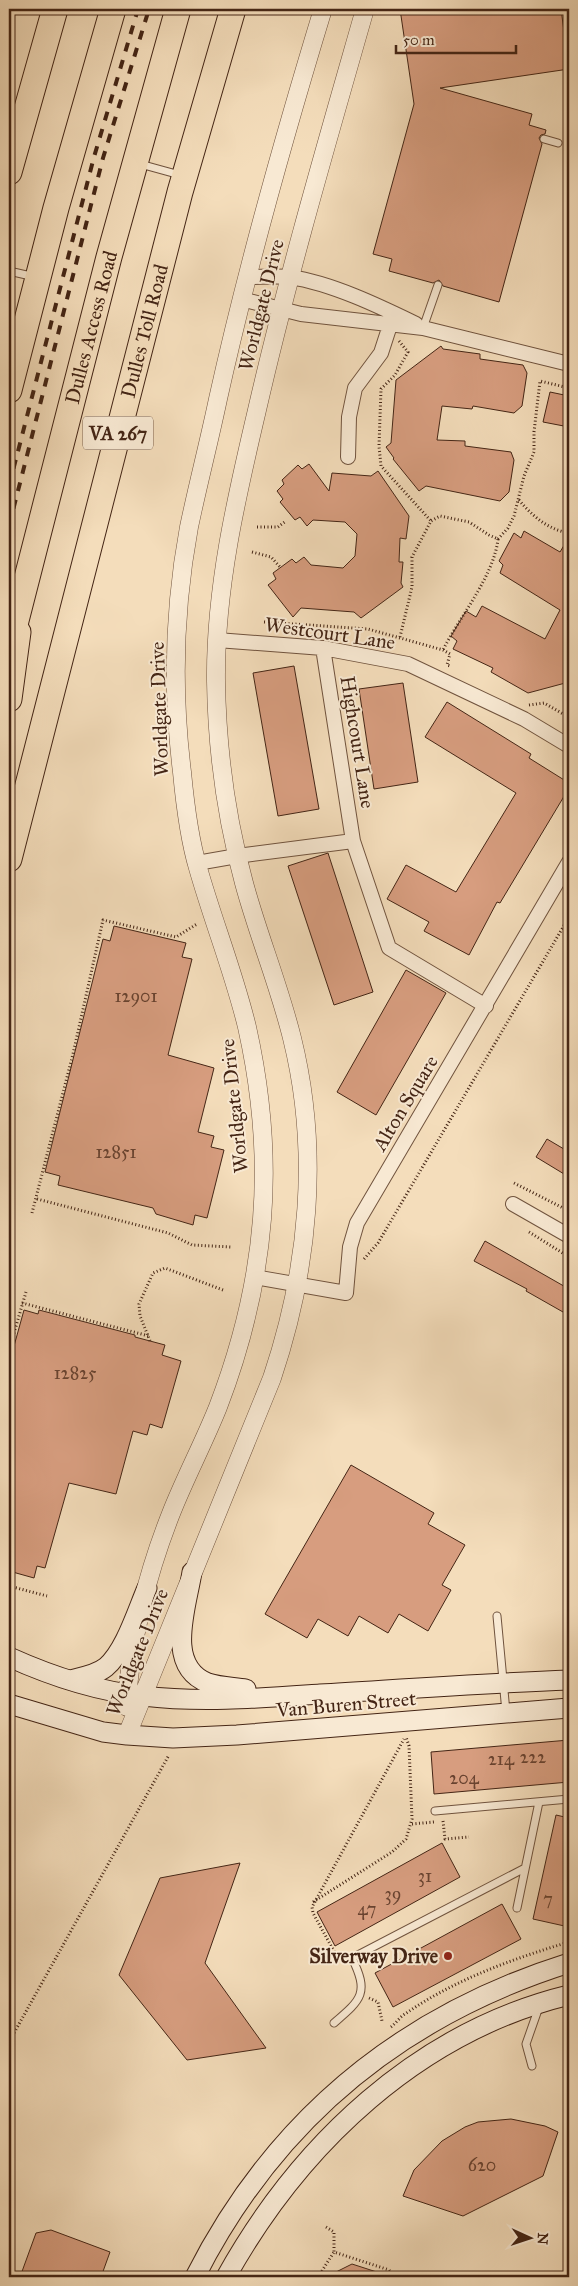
<svg xmlns="http://www.w3.org/2000/svg" width="578" height="2286" font-family="'IM FELL Great Primer',serif">
<style>
.building{fill:#d79d7f;stroke:#442515}
.lines{fill:none;stroke-linecap:round;stroke-linejoin:round}
.service-casing{stroke:#70533e;stroke-width:9}
.minor-casing{stroke:#70533e;stroke-width:16}
.tertiary-casing{stroke:#70533e;stroke-width:19}
.secondary-casing{stroke:#442515;stroke-width:21}
.motorway-casing{stroke:#442515;stroke-width:27}
.path{stroke:#442515;stroke-width:3;stroke-dasharray:1 2.5;stroke-linecap:butt}
.service{stroke:#f8e9d3;stroke-width:7}
.minor{stroke:#f8e9d3;stroke-width:14}
.tertiary{stroke:#f8e9d3;stroke-width:18}
.secondary{stroke:#f8e9d3;stroke-width:19}
.motorway{stroke:#f4ddbb;stroke-width:25}
.rail{stroke:#442515;stroke-width:4;stroke-dasharray:9 9;stroke-linecap:butt}
.poi-dot{fill:#8f2418;stroke:#f8e9d3;stroke-width:2}
.labels{text-anchor:middle;stroke-width:4;stroke-linejoin:round;paint-order:stroke}
.number-label{font-size:18px;fill:#694330}
.shield{fill:#f8e9d3;stroke:#7a604e;stroke-width:1}
.shield-label{font-size:19px;font-weight:bold;fill:#442515}
.street-label{font-size:20px;fill:#442515;stroke:#f8e9d3}
.poi-label{font-size:20px;font-weight:bold;fill:#442515;stroke:#f8e9d3;text-anchor:end}
</style>
<rect width="100%" height="100%" fill="#f4ddbb"/>
<filter id="stains"><feTurbulence type="fractalNoise" baseFrequency=".004" numOctaves="4"/><feColorMatrix values="0 0 0 0 .2 0 0 0 0 .09 0 0 0 0 .02 0 0 0 .5 -.17"/></filter>
<radialGradient id="worn" r=".72"><stop offset=".6" stop-color="#630" stop-opacity="0"/><stop offset="1" stop-color="#630" stop-opacity=".3"/></radialGradient>
<path class="building" d="M400,9h161l8,60 -129,19 92,26 -3,11 17,5 -1,4 -4,1 -2,3 3,6 -43,158 -56,-16 -4,-6 -6,3 -44,-12 3,-12 -19,-5 41,-150z
M441,346l2,3 37,5v5l43,6 4,8 -5,33 -8,7 -41,-7 -1,3 -30,-3 -5,34 28,1v5l46,6 3,8 -5,32 -9,9 -74,-15 -7,5 -26,-32 1,-1 -8,-11 5,-4 5,-63z
M550,392l19,4v31l-26,-5z
M309,464l20,27 3,-18 39,3 7,-5 31,45 -3,23 -6,-1 -1,24h4l-2,21 2,4 -42,31 -7,-6 -53,-4 -8,9 -25,-32 8,-6 -3,-6 19,-14 4,4 8,-6 7,8 32,3 12,-12 2,-22 -12,-12 -32,-2 -6,6 -7,-9 -5,3 -15,-18 3,-3 -6,-8 7,-7 -2,-4 16,-15 4,4z
M524,531l36,21 9,-15v145l-41,11 -37,-21 2,-4 -40,-19 4,-8 -6,-5 15,-25 10,6 6,-11 63,33 15,-29 -60,-37 3,-8 -4,-4 15,-28 7,5z
M294,666l25,143 -41,7 -25,-143z
M403,683l15,99 -44,7 -15,-100z
M447,702l84,52 -2,4 40,25v5l-69,115 -3,-1 -28,53 -45,-24 5,-9 -42,-23 19,-34 50,27 60,-99 -91,-56z
M328,853l45,139 -39,13 -46,-139z
M114,926l72,17 -4,14 10,2 -24,96 46,13 -16,64 16,4 -3,11 13,3 -17,68 -12,-3 -2,10 -37,-11 -3,-6 -95,-23 2,-9 -15,-4 58,-233 7,2z
M406,970l40,23 -70,122 -39,-23z
M547,1139l22,13v25l-33,-20z
M485,1241l84,48v12l-6,11 -37,-21 1,-2 -53,-28z
M24,1310l14,4 1,-4 96,25v2l30,8 -3,10 19,6 -19,67 -12,-4 -3,11 -14,-4 -17,63 -47,-11 -24,85 -8,-2 -3,12 -25,-7v-207z
M351,1465l83,48 -6,11 37,21 -23,40 9,5 -23,41 -29,-17 -11,19 -29,-17 -11,20 -30,-17 -11,19 -42,-24z
M569,1740v42l-135,12 -3,-42z
M556,1815l13,3v109l-36,-8z
M442,1843l18,34 -125,69 -18,-34z
M240,1863l-35,100 61,85 -79,12 -68,-85 41,-97z
M502,1904l19,35 -128,68 -18,-34z
M511,2119l34,7 13,6 -15,44 -80,40 -60,-20 11,-26 28,-29 23,-14 13,-5z
M51,2230l59,22 -9,25h-81l16,-44z
M352,2264l34,11v2h-60z"/>
<g class="lines">
<defs>
<path id="service" d="M544,139l14,4
M140,164l40,11
M9,271l26,6
M423,328l15,-43
M497,1616l9,96
M435,1811l134,-12
M517,1908l22,-106
M334,2023c28,-24 35,-30 18,-65l173,-90
M532,2066l-6,-22 13,-37"/>
<path id="minor" d="M247,277c14,0 29,-1 43,0 41,6 89,29 126,47
M241,299l60,15 122,14 146,36
M348,457l1,-40 6,-29 26,-35 12,-37
M217,640l106,8 85,16 116,55 45,27
M323,648l30,193 36,107 97,58
M197,863l40,-7 116,-15
M513,1204l56,32
M254,1277l92,16 4,-46 7,-24 212,-361"/>
<path id="tertiary" d="M127,1707c2,-64 21,-136 45,-196 14,-35 32,-69 46,-104 23,-60 39,-124 44,-188 5,-63 -1,-129 -15,-192 -13,-54 -34,-106 -49,-159 -9,-30 -13,-64 -16,-96 -10,-81 -8,-164 7,-245 9,-43 20,-85 29,-128 29,-131 66,-262 105,-390
M127,1735l145,-357c37,-110 48,-227 20,-340 -13,-53 -34,-103 -48,-155 -18,-66 -27,-134 -28,-202 -1,-92 20,-182 41,-271 31,-135 70,-268 108,-401"/>
<path id="secondary" d="M192,1572c-5,34 -28,94 16,111 12,4 26,4 38,6
M9,1657c42,19 87,34 134,39 58,7 119,2 177,-2 83,-5 166,-11 249,-14
M70,1680c12,-3 26,-5 36,-13 19,-16 31,-56 41,-79
M9,1704l94,28 24,3 46,3 64,-3 332,-27
M195,2277c80,-158 206,-261 374,-314
M226,2277c74,-133 192,-245 343,-282"/>
<g id="motorway">
<path d="M9,172l46,-163"/>
<path d="M9,390l47,-182 57,-199"/>
<path id="s1" d="M9,648l100,-391 69,-248"/>
<path d="M9,699l9,-67"/>
<path id="s2" d="M9,859l171,-667 53,-183"/>
</g>
</defs>
<use href="#service" class="service-casing"/>
<use href="#minor" class="minor-casing"/>
<use href="#tertiary" class="tertiary-casing"/>
<use href="#secondary" class="secondary-casing"/>
<use href="#motorway" class="motorway-casing"/>
<path class="path" d="M399,341l9,11 -13,23 -14,14 -2,57 2,20 50,55
M519,500c13,16 30,30 50,33
M257,527h21l8,-6
M498,539l10,-11 6,-12 10,-40 10,-24v-20l6,-51 29,7
M252,552l19,5 9,10
M264,622l104,7 75,21 7,4 -3,11 3,1
M400,637l12,-50v-30l19,-36 9,-5 29,6 20,13 9,4c-4,37 -38,77 -55,111
M529,705l15,-2 21,12 4,-2
M514,1183l55,28
M37,1199l131,34 24,12 39,2
M32,1213l41,-159 30,-134 73,17 21,-13
M529,1232l40,25
M364,1259l14,-16 191,-326
M22,1303l127,33
M150,1341l-10,-25 -1,-12 14,-31 12,-5 58,22
M9,1350l17,-58
M9,1586l38,10
M443,1821l2,18 24,-2
M412,1824l22,-2
M313,1902l79,-50 14,-13 6,-20 -3,-73 -3,-9
M341,1960l-5,-5 -23,-42 -1,-6 92,-168
M369,1998l9,4 4,19
M391,2027c5,-4 9,-10 14,-13 49,-34 107,-55 164,-72
M9,2042l160,-287
M326,2227l8,5v20l55,18 5,7
M318,2277l16,-25"/>
<use href="#service" class="service"/>
<use href="#minor" class="minor"/>
<use href="#tertiary" class="tertiary"/>
<use href="#secondary" class="secondary"/>
<use href="#motorway" class="motorway"/>
<path class="rail" d="M9,486l85,-329 44,-148
M9,526l94,-368 46,-149"/>
</g>
<circle class="poi-dot" cx="448" cy="1956" r="5"/>
<g class="labels">
<g class="number-label">
<text x="136" y="1002">12901</text>
<text x="116" y="1158">12851</text>
<text x="75" y="1379">12825</text>
<text x="533" y="1763">222</text>
<text x="501" y="1765">214</text>
<text x="464" y="1784">204</text>
<text x="425" y="1882">31</text>
<text x="393" y="1900">39</text>
<text x="548" y="1905">7</text>
<text x="367" y="1915">47</text>
<text x="482" y="2171">620</text>
</g>
<rect class="shield" x="83" y="416.5" width="70" height="33" rx="4"/>
<g class="shield-label">
<text x="118" y="440">VA 267</text>
</g>
<g class="street-label">
<text transform="translate(261 305) rotate(-76)" y="7">Worldgate Drive</text>
<text dy="7" stroke="none"><textPath href="#s1" startOffset="331">Dulles Access Road</textPath></text>
<text dy="7" stroke="none"><textPath href="#s2" startOffset="545">Dulles Toll Road</textPath></text>
<text transform="translate(330 633) rotate(8)" y="7">Westcourt Lane</text>
<text transform="translate(159 709) rotate(-92)" y="7">Worldgate Drive</text>
<text transform="translate(358 742) rotate(81)" y="7">Highcourt Lane</text>
<text transform="translate(405 1103) rotate(-59)" y="7">Alton Square</text>
<text transform="translate(234 1106) rotate(-96)" y="7">Worldgate Drive</text>
<text transform="translate(137 1652) rotate(-68)" y="7">Worldgate Drive</text>
<text transform="translate(346 1704) rotate(-5)" y="7">Van Buren Street</text>
</g>
<g class="poi-label">
<text x="438" y="1963">Silverway Drive</text>
</g>
</g>
<rect width="578" height="2286" fill="none" stroke="#f4ddbb" stroke-width="30"/>
<rect x="10" y="10" width="558" height="2266" fill="none" stroke="#442515" stroke-width="2.5"/>
<rect x="15" y="15" width="548" height="2256" fill="none" stroke="#442515"/>
<g transform="translate(530 2238) rotate(93)" stroke="#f8e9d3" stroke-width="4" paint-order="stroke">
<path d="M0-4L9 19L0 12L-9 19Z" fill="#442515"/>
<text y="-8" font-size="14" font-weight="bold" text-anchor="middle" fill="#442515">N</text>
</g>
<path d="M396 45v8h120v-8" fill="none" stroke="#442515" stroke-width="2.5"/>
<text x="403" y="45" font-size="15" fill="#442515" stroke="#f8e9d3" stroke-width="4" paint-order="stroke">50 m</text>
<rect width="100%" height="100%" filter="url(#stains)"/>
<rect width="100%" height="100%" fill="url(#worn)"/>
</svg>
